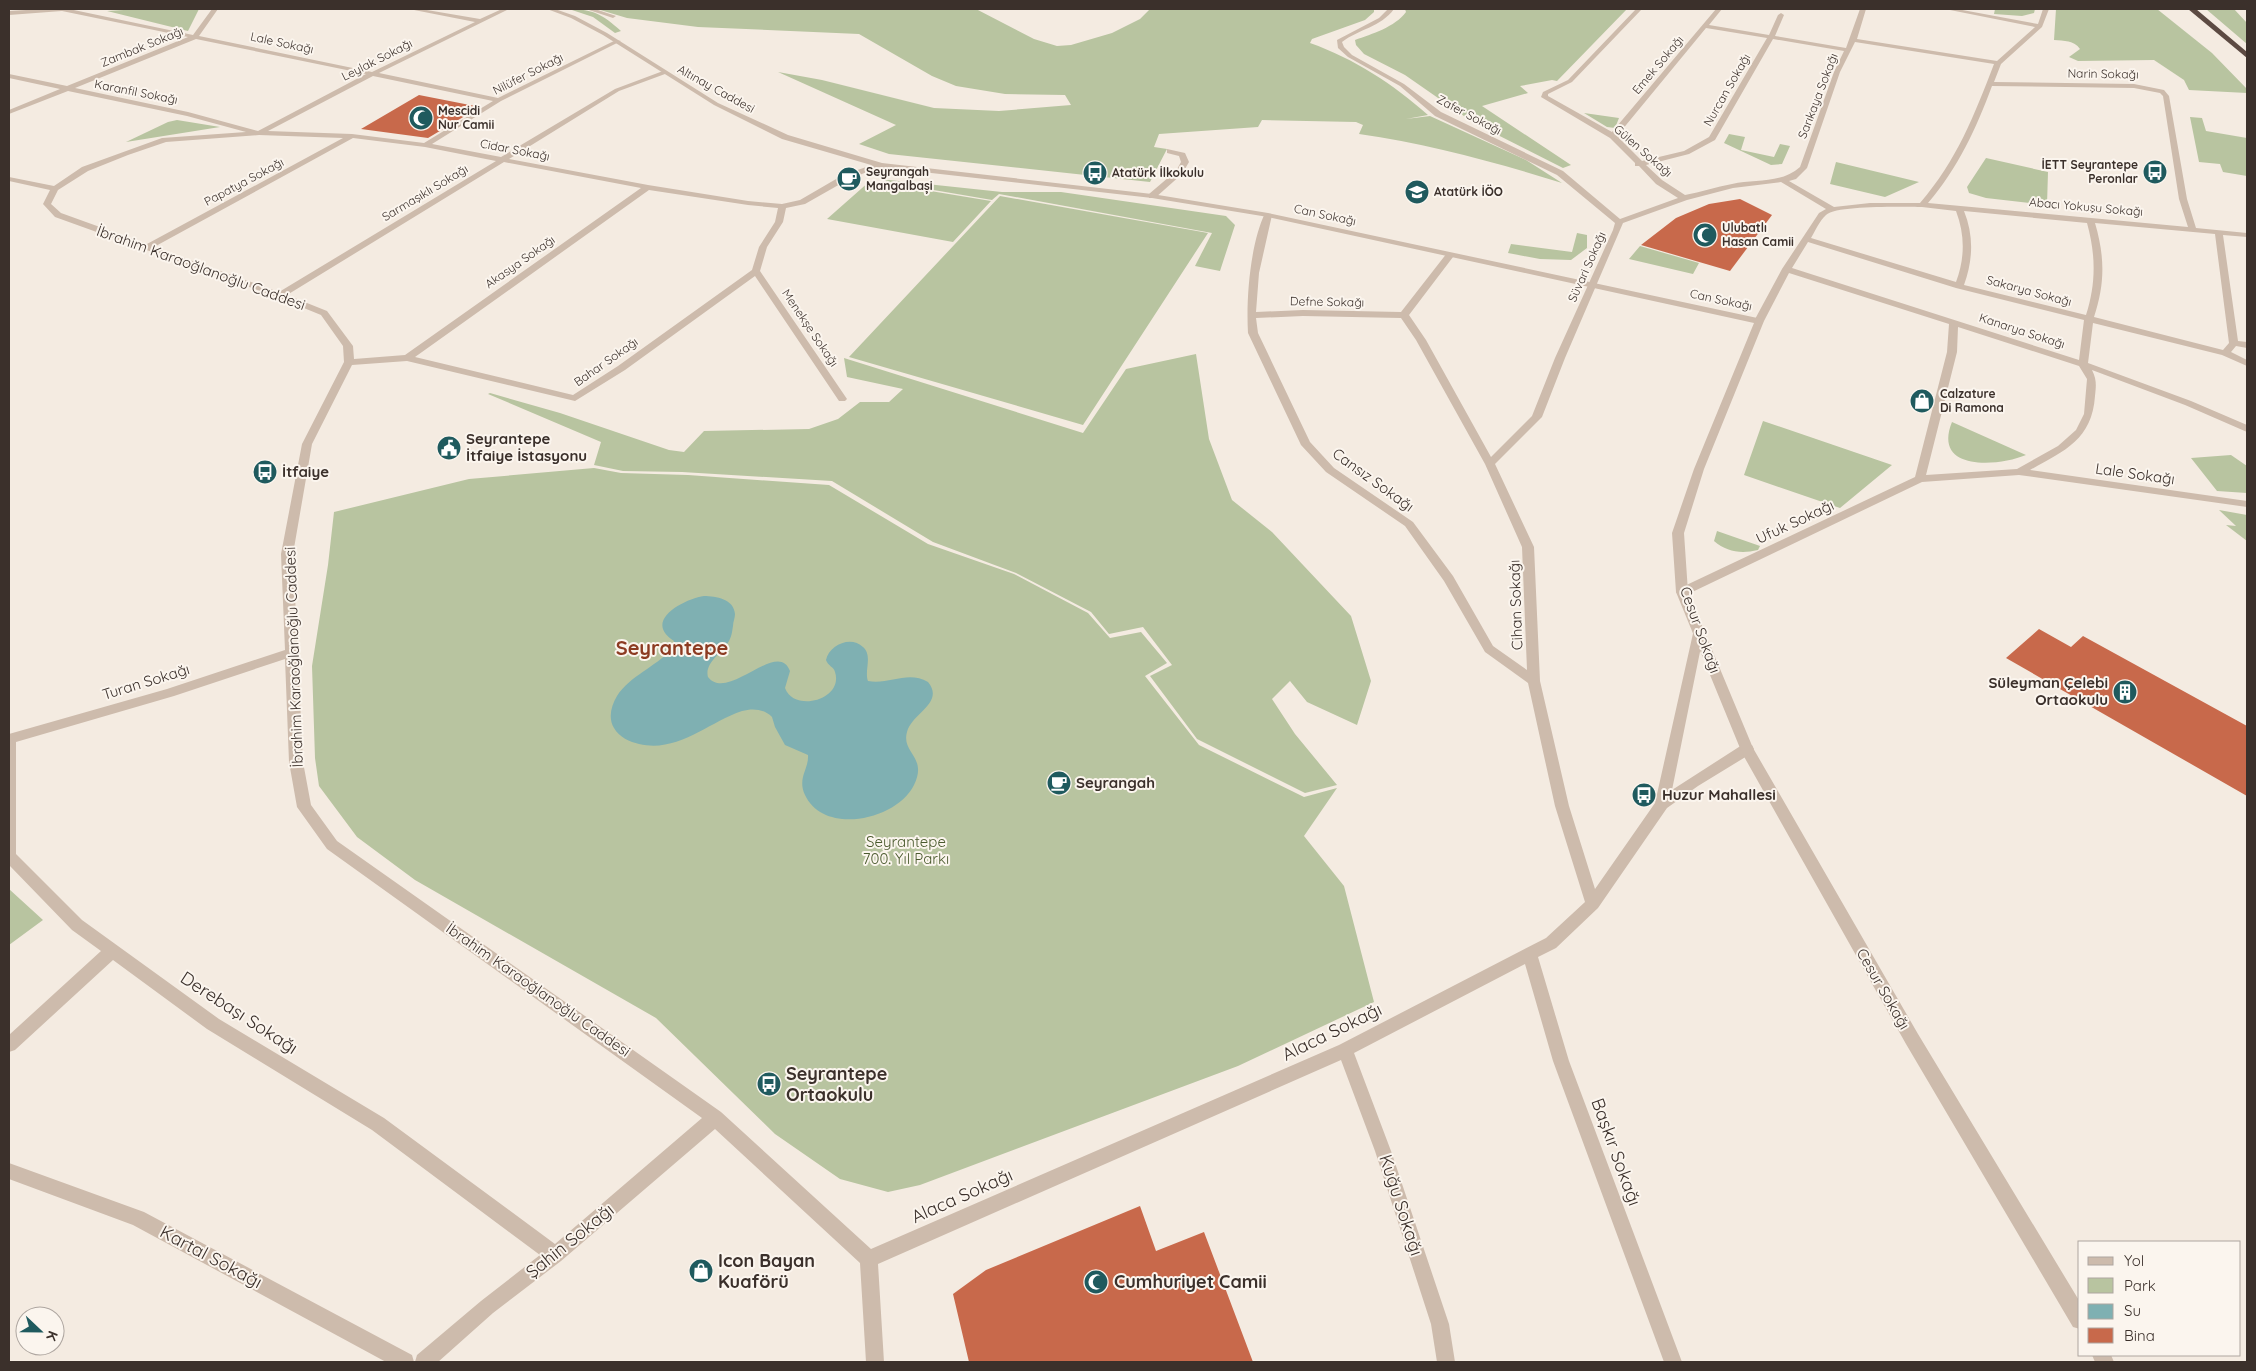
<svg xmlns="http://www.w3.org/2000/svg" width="2256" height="1371" font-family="Quicksand,sans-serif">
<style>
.green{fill:#b8c4a0}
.water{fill:#7fb0b2}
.building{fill:#c8694b}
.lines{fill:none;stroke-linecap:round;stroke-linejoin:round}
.minor{fill:#cdbbac;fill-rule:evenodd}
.tertiary{fill:#cdbbac;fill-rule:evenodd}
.motorway{fill:#5c4a42;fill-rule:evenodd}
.labels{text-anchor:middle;stroke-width:4;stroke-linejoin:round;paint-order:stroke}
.far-street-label{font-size:12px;fill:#3b302b;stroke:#fbf5ee}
.far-poi-label{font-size:12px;font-weight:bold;fill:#3b302b;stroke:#fbf5ee;text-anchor:start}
.street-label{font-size:15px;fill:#3b302b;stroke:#fbf5ee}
.poi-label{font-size:15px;font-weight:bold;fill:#3b302b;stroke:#fbf5ee;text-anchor:start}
.park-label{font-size:15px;fill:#4a5a2e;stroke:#fbf5ee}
.near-street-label{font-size:18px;fill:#3b302b;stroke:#fbf5ee}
.near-poi-label{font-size:18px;font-weight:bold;fill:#3b302b;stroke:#fbf5ee;text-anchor:start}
.district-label{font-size:20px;font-weight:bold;fill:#8c3b22;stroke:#fbf5ee}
</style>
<rect width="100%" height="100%" fill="#f4ebe1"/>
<path class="green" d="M140,9h59l-11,22 -81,-20z
M569,9c25,0 34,6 52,22l-6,2 -22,-16z
M597,9h379l58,30 23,7 14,-1 41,-12 28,-14 10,-10h224v3l-9,8 -53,19 -2,4c45,16 83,41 118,72l-22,4 24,-3 96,44 36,23c-67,-21 -134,-39 -203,-49l4,-9 -7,-3 -94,-2 -4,7 -99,7 -5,13 13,2 -17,33 -261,-28 -30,-10 37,-19 -118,-53 44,8 112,28 65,3 72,-6 -6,-10 -60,-1 -49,-8 -24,-10 -73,-42 -161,-7 -71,-9z
M1405,9h222l-70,72 -5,-1 -32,6 8,7 -46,13 89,59 -8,3 -89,-45 -69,-48 -41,-21 -8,-9 -1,-5c17,-6 40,-13 51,-28z
M1995,9h40l-1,4 -12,3 -28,-2z
M2056,9h101l55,44 35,36v4l-58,-3 -5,-10 -30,-20 -76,1 -9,-4 11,-8c-6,-9 -16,-8 -26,-9z
M2206,9h28l13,14v21z
M1584,113l35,5 -4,10 -8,-1z
M2190,117l12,1 4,13 41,7v38l-24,-4 -3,-8 -21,-2z
M177,120l43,7 -94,15 42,-20z
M1729,134l16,3 -4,13 33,7 6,-13 10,2 -8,18 -11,1 -47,-22z
M1986,158l62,14 -1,33 -61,-7 -17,-5 -2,-6z
M1836,162l83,20 -34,15 -55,-13z
M889,180l113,12h59l165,24 9,9 -15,46 -25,-5 17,-33 -213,-39 -7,6 -111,-19z
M870,181l121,20 -38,41 -126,-23z
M1000,196l208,37 -125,192 -234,-68z
M1577,233l10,2v13l-16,12 -31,-1 -32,-6 3,-9 61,8z
M1640,246l59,17 -6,11 -64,-15z
M1196,354l13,85 23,61 40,32 79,84 20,65 -14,44 -50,-23 -17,-21 -18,18 23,35 42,51 -32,8 -108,-54 -47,-63 22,-11 -29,-38 -34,7 -18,-22 -75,-39 -83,-31 -101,-61 -150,-9 -59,-1 -29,-6 7,-23 -113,-48 2,-1 70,20 109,37 15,2 20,-21 105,-2 29,-10 22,-17h29l14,-13 -56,-12 -3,-19 239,75 43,-64z
M1763,421l129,44 -52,43 -96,-33z
M1952,422l74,33c-29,12 -94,16 -74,-33z
M2231,455l16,11v27l-30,-2 -26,-33z
M594,468l27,5 67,2 141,10 99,59 86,30 74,39 22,25 31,-6 26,31 -22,13 54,69 105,52 33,-9 -33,48 40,50 30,116 -136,64 -318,119 -32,7 -48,-13 -65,-45 -119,-116 -241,-138 -58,-43 -38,-51 -4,-28 -3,-92 16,-101 6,-53 135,-33z
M2219,510l28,5v26l-21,-16 10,1z
M1717,531l43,15 -2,4c-17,4 -31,2 -44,-9z
M9,889l34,31 -34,25z"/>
<path class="water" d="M704,596c12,0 30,3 31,18 0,4 -2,8 -2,12 -1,6 -1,9 -4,15 -6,11 -25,22 -21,36 20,26 70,-39 82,-6l-5,17c9,25 59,12 50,-16 -1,-5 -7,-6 -9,-12 3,-15 25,-25 37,-13 10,9 1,23 5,34 21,4 40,-11 60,1 17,21 -16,31 -21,50 -6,21 21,25 7,53 -17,35 -90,51 -109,10 -8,-17 4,-26 3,-40l-23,-10 -10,-18 -3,-10c-8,-8 -19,-9 -30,-6 -35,12 -64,42 -103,33 -9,-2 -20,-7 -25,-16 -6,-10 -3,-22 3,-32 13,-20 38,-29 55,-47l2,-8c-32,-20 10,-42 30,-45z"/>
<path class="building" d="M419,95l61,12 -52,31 -67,-9z
M1740,199l32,16 -42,56 -89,-26 35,-27 33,-14z
M2039,629l32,18 12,-11 164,90v70l-241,-138z
M1140,1206l16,45 48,-19 49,130h-284l-16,-68 33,-24z"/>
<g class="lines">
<path class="minor" d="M43,9h26l124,26 19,-26h6l-19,27 173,36 103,-50 -66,-13h12l59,10 22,-10h7l-130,64 119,25 118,-58 5,1 -120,60 -69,43 69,13 114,-68 48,-18 2,1v2l-46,17 -110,68 139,26 100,16 34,3 18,-4 43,-25 35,-12 7,2 -36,14 -44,25 -19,4 -3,14 -16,25 -7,24 87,128 -2,2h-6l-84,-125 -130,94 -50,31 -168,-40 -55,4 -40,79 -19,110 10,208 8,43 26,36 384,271 150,137 468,-204 207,-107 39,-36 -30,-96 -27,-123 -43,-31 -41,-71 -39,-55 -79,-54 -25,-27 -53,-112c-2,-34 2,-88 17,-120l7,2 -13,58 -3,39 47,-2 98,2 46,-59h6v4l-44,58 17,25 65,117 41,-41 23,-58 58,-128 2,-7 -58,-48 -122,-59 -35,-30 -52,-29 -10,-9 -1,-8 42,-22 9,-9h6c-13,18 -35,20 -52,33l2,5 8,8 52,29 37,28 122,59 57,48 58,-21 -22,-14 -17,-18h-4v-3l-25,-25 -69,-41 2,-5 25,-12 68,-71h6l-70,73 -24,12v2l64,36 104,-123h6l-13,16 60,10 9,-20 3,-2 3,2 -9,21 71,12 14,-39h6l-9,30 140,22 38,-34 -90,-18h12l81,15 5,-15h6l-7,18 -41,37 -7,18 140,2 30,6 5,6 18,103 9,29 51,5v4l-24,-2 15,106 9,1v6l-11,-2 -5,6 16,8v6l-25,-11 -129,-32 -5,40 103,38 56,24v7l-62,-27 -93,-35c5,10 4,16 3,26 -3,44 -31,55 -65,74l217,31v6l-228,-32 -97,7 -236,113h-8l-2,-3 2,-3 237,-112 32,-125 2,-28 -160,-51 -25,48 -8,2 -2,-2 28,-52 37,-56 7,-4 -45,-27 -48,6 -46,12 -64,23 -58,135 -23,59 -47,47 39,83 6,134 29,125 26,83 60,-86 39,-174h8l2,3 -32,158 70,-45h10l2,4 -2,4 -54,33 -31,22 -69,100 -42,40 -18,9 31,104 113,301h-18l-111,-301 -28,-97 -171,89 37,98 58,173 6,38h-18l-6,-38 -56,-173 -34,-91 -463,204 6,98h-18l-6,-99 -145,-134 -154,132 -68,52 -55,49h-23l2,-7 64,-54 59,-46 -168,-125 -165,-101 -94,-69 -98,90 -6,2v-17l92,-84 -29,-21 -63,-65v-131l158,-45 118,-39 -4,-96 21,-110 42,-82 -1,-16 -22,-31 -44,-18 -222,-80 -12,-13 7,-14 -41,-9v-4l45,9 28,-19 80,-29 84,-6 -59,-16 -119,-25 -59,23v-4l51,-21 -51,-11v-4l58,12 121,-49 -126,-26 -53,4v-4zM1706,28l61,10 -58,99 -25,14 -42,10 -25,-25zM196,39l170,35 -108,57 -70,-19 -113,-24zM1773,39l71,12 -10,21 -34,95c-19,17 -45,12 -68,17 -16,3 -31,8 -47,11l-23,-15 -16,-15 43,-11 26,-14zM1855,42l139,22c-20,52 -37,96 -74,139h-50l-36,4 -45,-26 7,-2 11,-11 33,-96zM373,76l120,25 -69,42 -72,-9 -84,-3zM1992,86l142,2 26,5 3,3 16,103 9,28 -260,-24c30,-35 48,-74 64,-117zM259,135l84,3 -196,106 -86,-31 -10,-9 7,-14 30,-19 40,-16 38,-13zM353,138l72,9 71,14 -217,131 -125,-45zM504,162l137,26 -236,167 -51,4 -1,-13 -26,-35 -40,-16zM649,190l99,15 30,3 -3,14 -16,25 -7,23 -134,96 -45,29 -158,-38zM1922,207l34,4c9,24 9,47 0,71l-145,-44c4,-7 9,-18 15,-23 11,-10 79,-8 96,-8zM1964,211l123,12c9,32 9,61 -1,92l-122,-30c9,-25 10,-49 0,-74zM2095,223l120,11 14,109 -6,7 -129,-33c11,-33 11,-60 1,-94zM1808,242l148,46 128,32 -5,40 -287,-92zM1303,316l98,2 15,22 69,124 37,83 5,123 -34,-24 -40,-70 -40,-54 -79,-54 -24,-26 -52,-109 -2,-15zM1958,327l121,39 8,13 -3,35 -8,16 -18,16 -41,23 -91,6 31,-123zM285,659l4,103 8,45 30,42 375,269 -147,126 -171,-126 -165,-99 -137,-99 -66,-66v-112l158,-46z
M586,9h9l21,7 -3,2z
M1167,149l18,4 4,9 -7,12 -27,24h-6v-4l27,-23 5,-9 -2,-6 -12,-3z
M9,1163l135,49 268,143 2,7h-28l-253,-137 -124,-46z"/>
<path class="tertiary" d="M547,9h8l20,7 32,17 111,70 70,32 94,28 270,31 116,19 494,106 2,2 -60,148 -20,64 4,59 65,156 165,286 162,268v27l-7,-2 -167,-283 -164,-291 -66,-161 -4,-59 22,-64 60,-146 -486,-106 -116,-19 -274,-31 -96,-28 -68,-34 -111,-70 -32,-17z
M2092,1355h19l3,7h-19z"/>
<path class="motorway" d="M2188,9h8l51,43v6z"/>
</g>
<defs>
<symbol id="mosque-disc" viewBox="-11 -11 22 22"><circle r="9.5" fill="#1f5a5e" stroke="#fbf5ee"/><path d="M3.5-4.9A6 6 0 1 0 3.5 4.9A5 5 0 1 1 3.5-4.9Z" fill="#fff"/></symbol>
<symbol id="bus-disc" viewBox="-11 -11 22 22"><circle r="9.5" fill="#1f5a5e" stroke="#fbf5ee"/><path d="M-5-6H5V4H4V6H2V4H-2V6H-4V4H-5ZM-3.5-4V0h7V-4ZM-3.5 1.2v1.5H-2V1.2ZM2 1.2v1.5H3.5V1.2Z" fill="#fff"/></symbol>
<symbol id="cafe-disc" viewBox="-11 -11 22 22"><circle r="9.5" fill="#1f5a5e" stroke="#fbf5ee"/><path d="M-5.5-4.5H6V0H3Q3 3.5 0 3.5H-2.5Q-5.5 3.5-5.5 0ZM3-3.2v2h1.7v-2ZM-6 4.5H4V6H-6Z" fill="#fff"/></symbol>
<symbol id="school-disc" viewBox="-11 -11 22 22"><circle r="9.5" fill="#1f5a5e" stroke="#fbf5ee"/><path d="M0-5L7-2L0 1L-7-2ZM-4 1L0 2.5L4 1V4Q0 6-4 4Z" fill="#fff"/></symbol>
<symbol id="shop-disc" viewBox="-11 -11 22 22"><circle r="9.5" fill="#1f5a5e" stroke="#fbf5ee"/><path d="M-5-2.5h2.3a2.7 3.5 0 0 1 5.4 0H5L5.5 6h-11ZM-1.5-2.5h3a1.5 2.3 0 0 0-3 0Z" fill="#fff"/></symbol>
<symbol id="civic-disc" viewBox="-11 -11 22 22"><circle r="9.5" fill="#1f5a5e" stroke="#fbf5ee"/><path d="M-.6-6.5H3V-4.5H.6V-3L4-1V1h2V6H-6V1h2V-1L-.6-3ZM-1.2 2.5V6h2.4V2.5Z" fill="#fff"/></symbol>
<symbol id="building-disc" viewBox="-11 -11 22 22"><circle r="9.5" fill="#1f5a5e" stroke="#fbf5ee"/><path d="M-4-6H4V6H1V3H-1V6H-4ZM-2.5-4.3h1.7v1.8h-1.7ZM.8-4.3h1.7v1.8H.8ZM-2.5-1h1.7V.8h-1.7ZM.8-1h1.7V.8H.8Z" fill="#fff"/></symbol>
</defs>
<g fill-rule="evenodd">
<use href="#mosque-disc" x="407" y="104" width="28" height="28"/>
<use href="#bus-disc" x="2141" y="158" width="28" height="28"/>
<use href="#bus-disc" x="1081" y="159" width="28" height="28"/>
<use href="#cafe-disc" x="835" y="165" width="28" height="28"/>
<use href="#school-disc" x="1403" y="178" width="28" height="28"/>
<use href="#mosque-disc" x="1691" y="221" width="28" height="28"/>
<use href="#shop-disc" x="1908" y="387" width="28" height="28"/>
<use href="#civic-disc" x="435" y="434" width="28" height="28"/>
<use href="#bus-disc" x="251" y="458" width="28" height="28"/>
<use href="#building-disc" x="2111" y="678" width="28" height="28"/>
<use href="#cafe-disc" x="1045" y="769" width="28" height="28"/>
<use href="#bus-disc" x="1630" y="781" width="28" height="28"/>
<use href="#bus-disc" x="755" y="1070" width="28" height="28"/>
<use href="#shop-disc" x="687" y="1257" width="28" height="28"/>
<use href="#mosque-disc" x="1082" y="1268" width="28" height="28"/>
</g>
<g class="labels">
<g class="far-street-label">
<text transform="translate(282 43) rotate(12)" y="4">Lale Sokağı</text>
<text transform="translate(142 47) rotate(-22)" y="4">Zambak Sokağı</text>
<text transform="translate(377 60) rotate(-27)" y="4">Leylak Sokağı</text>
<text transform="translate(1658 65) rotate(-50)" y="4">Emek Sokağı</text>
<text transform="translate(528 74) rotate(-27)" y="4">Nilüfer Sokağı</text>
<text transform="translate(2103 74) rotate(1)" y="4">Narin Sokağı</text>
<text transform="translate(716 89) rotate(29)" y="4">Altınay Caddesi</text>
<text transform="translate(1727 90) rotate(-60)" y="4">Nurcan Sokağı</text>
<text transform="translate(136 92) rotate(11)" y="4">Karanfil Sokağı</text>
<text transform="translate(1818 96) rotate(-69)" y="4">Sarıkaya Sokağı</text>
<text transform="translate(1469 115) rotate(28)" y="4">Zafer Sokağı</text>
<text transform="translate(515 150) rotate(11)" y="4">Cidar Sokağı</text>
<text transform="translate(1643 151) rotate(41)" y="4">Gülen Sokağı</text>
<text transform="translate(244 182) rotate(-28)" y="4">Papatya Sokağı</text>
<text transform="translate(425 193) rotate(-31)" y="4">Sarmaşıklı Sokağı</text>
<text transform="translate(2086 207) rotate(5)" y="4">Abacı Yokuşu Sokağı</text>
<text transform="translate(1325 215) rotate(12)" y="4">Can Sokağı</text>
<text transform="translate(520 262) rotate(-35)" y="4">Akasya Sokağı</text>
<text transform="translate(1587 267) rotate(-66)" y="4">Süvari Sokağı</text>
<text transform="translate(2029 291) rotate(15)" y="4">Sakarya Sokağı</text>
<text transform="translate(1721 300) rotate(12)" y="4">Can Sokağı</text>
<text transform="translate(1327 302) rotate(1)" y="4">Defne Sokağı</text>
<text transform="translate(810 328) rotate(56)" y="4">Menekşe Sokağı</text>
<text transform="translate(2022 331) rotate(18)" y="4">Kanarya Sokağı</text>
<text transform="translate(606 362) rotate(-35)" y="4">Bahar Sokağı</text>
</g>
<g class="far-poi-label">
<text x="438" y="115">Mescidi<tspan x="438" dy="14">Nur Camii</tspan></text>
<text x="2138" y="169" text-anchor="end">İETT Seyrantepe<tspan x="2138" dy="14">Peronlar</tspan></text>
<text x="866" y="176">Seyrangah<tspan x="866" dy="14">Mangalbași</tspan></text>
<text x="1112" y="177">Atatürk İlkokulu</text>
<text x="1434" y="196">Atatürk İÖO</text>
<text x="1722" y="232">Ulubatlı<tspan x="1722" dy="14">Hasan Camii</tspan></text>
<text x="1940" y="398">Calzature<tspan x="1940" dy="14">Di Ramona</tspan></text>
</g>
<g class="street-label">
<text transform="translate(201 268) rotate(20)" y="5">İbrahim Karaoğlanoğlu Caddesi</text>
<text transform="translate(2135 474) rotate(8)" y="5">Lale Sokağı</text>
<text transform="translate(1373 480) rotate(36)" y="5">Cansız Sokağı</text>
<text transform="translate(1795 522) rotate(-25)" y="5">Ufuk Sokağı</text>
<text transform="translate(1516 605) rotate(-92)" y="5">Cihan Sokağı</text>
<text transform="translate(1700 630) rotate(70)" y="5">Cesur Sokağı</text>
<text transform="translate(294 657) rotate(-92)" y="5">İbrahim Karaoğlanoğlu Caddesi</text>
<text transform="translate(146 682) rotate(-17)" y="5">Turan Sokağı</text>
<text transform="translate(1883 989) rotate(60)" y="5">Cesur Sokağı</text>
<text transform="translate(538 990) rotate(35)" y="5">İbrahim Karaoğlanoğlu Caddesi</text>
</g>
<g class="poi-label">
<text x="466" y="444">Seyrantepe<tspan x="466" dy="17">İtfaiye İstasyonu</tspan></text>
<text x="282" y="477">İtfaiye</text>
<text x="2108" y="688" text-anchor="end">Süleyman Çelebi<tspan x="2108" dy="17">Ortaokulu</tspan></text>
<text x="1076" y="788">Seyrangah</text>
<text x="1662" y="800">Huzur Mahallesi</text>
</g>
<g class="park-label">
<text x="906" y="847">Seyrantepe<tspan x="906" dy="17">700. Yıl Parkı</tspan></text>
</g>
<g class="near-street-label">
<text transform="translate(239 1013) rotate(33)" y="6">Derebaşı Sokağı</text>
<text transform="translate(1332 1032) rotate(-26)" y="6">Alaca Sokağı</text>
<text transform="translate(1616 1152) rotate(70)" y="6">Başkır Sokağı</text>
<text transform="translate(962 1196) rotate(-24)" y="6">Alaca Sokağı</text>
<text transform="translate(1401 1205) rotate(72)" y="6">Kuğu Sokağı</text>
<text transform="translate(570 1241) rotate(-39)" y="6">Şahin Sokağı</text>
<text transform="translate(211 1257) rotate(28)" y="6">Kartal Sokağı</text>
</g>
<g class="near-poi-label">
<text x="786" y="1080">Seyrantepe<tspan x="786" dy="21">Ortaokulu</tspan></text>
<text x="718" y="1267">Icon Bayan<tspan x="718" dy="21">Kuaförü</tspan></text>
<text x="1114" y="1288">Cumhuriyet Camii</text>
</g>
<g class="district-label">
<text x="672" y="655">Seyrantepe</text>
</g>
</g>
<rect width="2256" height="1371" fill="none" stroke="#3b302b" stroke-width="20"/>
<rect x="2078" y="1241" width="162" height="115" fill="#fbf5ee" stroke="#aea6a0"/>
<rect x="2088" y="1257" width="25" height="8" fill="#cdbbac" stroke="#aea6a0"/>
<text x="2124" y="1266" font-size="15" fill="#3b302b">Yol</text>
<rect x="2088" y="1278" width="25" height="15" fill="#b8c4a0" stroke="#aea6a0"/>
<text x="2124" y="1291" font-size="15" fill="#3b302b">Park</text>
<rect x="2088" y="1304" width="25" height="15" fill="#7fb0b2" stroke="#aea6a0"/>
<text x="2124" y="1316" font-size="15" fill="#3b302b">Su</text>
<rect x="2088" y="1328" width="25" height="15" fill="#c8694b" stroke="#aea6a0"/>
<text x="2124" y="1341" font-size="15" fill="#3b302b">Bina</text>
<g transform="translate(40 1331) rotate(112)"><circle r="24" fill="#fbf5ee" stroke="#aea6a0"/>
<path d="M0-4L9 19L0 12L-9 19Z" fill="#1f5a5e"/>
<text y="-8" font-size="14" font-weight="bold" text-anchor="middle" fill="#3b302b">K</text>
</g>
</svg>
